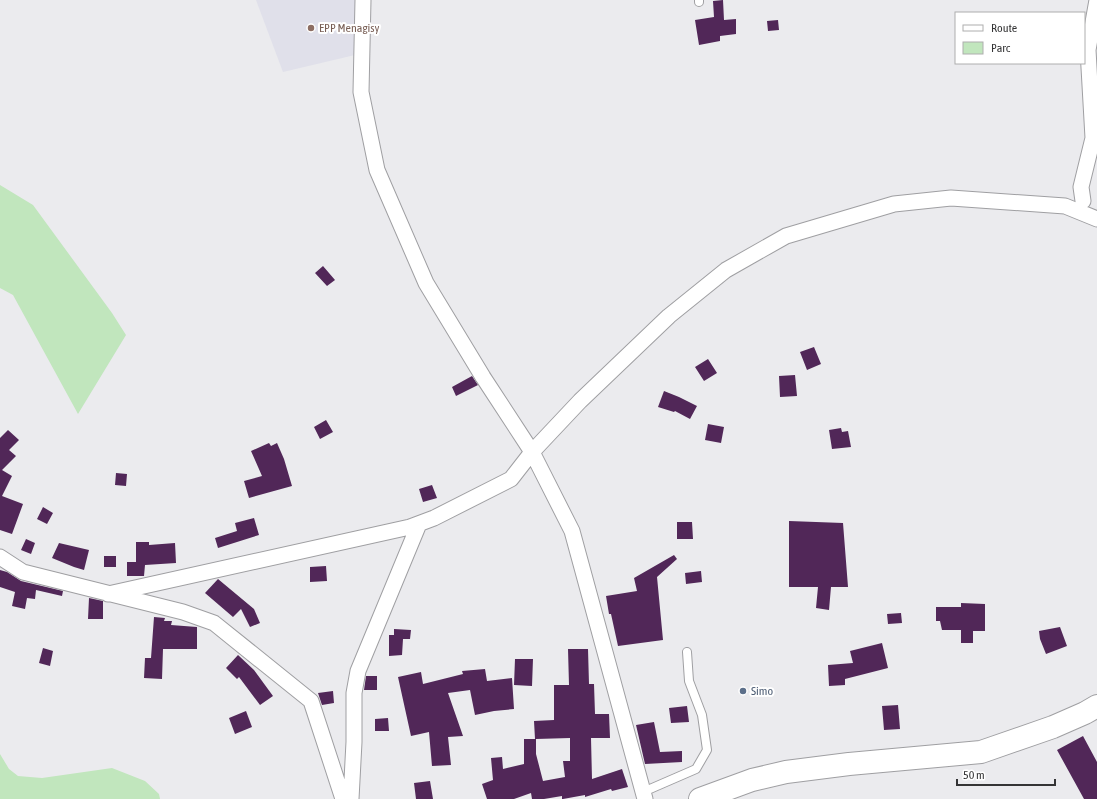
<svg xmlns="http://www.w3.org/2000/svg" width="1097" height="799" font-family="'Asap Condensed',sans-serif">
<style>
.built{fill:#e0e0ea}
.green{fill:#c1e6bd}
.building{fill:#512758;fill-rule:evenodd}
.lines{fill:none;stroke-linecap:round;stroke-linejoin:round}
.lane-casing{stroke:#9f9fa2;stroke-width:10}
.street-casing{stroke:#9f9fa2;stroke-width:17}
.secondary-casing{stroke:#9f9fa2;stroke-width:24}
.lane{stroke:#fff;stroke-width:8}
.street{stroke:#fff;stroke-width:15}
.secondary{stroke:#fff;stroke-width:22}
.education-dot{fill:#8d6e63;stroke:#fff;stroke-width:1.5}
.service-dot{fill:#5c6f8a;stroke:#fff;stroke-width:1.5}
.labels{text-anchor:middle;stroke-width:4;stroke-linejoin:round;paint-order:stroke}
.education-label{font-size:12px;fill:#785e54;stroke:#fff;text-anchor:start}
.service-label{font-size:12px;fill:#4e5e75;stroke:#fff;text-anchor:start}
</style>
<rect width="100%" height="100%" fill="#ebebee"/>
<path class="built" d="M256,0h101l-2,55 -72,17z"/>
<path class="green" d="M0,185l33,20 79,108 14,22 -48,79 -65,-119 -13,-7z
M0,754l9,15 9,7 24,2 70,-10 33,13 14,13 1,5h-160z"/>
<path class="building" d="M723,0l1,20 12,-1v15l-16,2v5l-21,4 -4,-25 19,-3 -1,-16z
M778,20l1,10 -11,1 -1,-10z
M323,266l12,14 -8,6 -12,-13z
M814,347l7,17 -14,6 -7,-18z
M708,359l9,14 -13,8 -9,-14z
M795,375l2,21 -17,1 -1,-21z
M472,376l6,9 -22,11 -4,-9z
M664,391l15,6 18,9 -7,13 -15,-8 -1,1 -16,-5z
M326,420l7,12 -13,7 -6,-12z
M708,424l16,3 -3,16 -16,-3z
M841,428l1,4 6,-1 3,16 -19,2 -3,-19z
M8,430l11,10 -10,10 7,6 -14,14 10,6 -10,20 21,8 -11,30 -12,-4v-92z
M269,443l2,3 6,-3 7,16 8,27 -43,12 -5,-17 18,-5 -11,-25z
M116,473l11,1 -1,12 -11,-1z
M432,485l5,13 -14,4 -4,-13z
M43,507l10,6 -6,11 -10,-5z
M254,518l5,17 -41,13 -3,-10 22,-7 -2,-8z
M789,521l54,2 5,64h-17l-2,23 -13,-2 2,-21h-29z
M677,522h15l1,17h-16z
M26,539l9,4 -4,11 -10,-4z
M136,542h13v3l26,-2 1,20 -31,2 -1,11h-17v-14h9z
M59,543l30,7 -5,20 -10,-3 -22,-9z
M674,555l3,4 -20,18 6,63 -45,6 -7,-32h-2l-3,-18 31,-5 -3,-13z
M104,556h12v11h-12z
M326,566l1,15 -17,1v-15z
M0,570l7,2 14,9 42,10 -1,5 -26,-6 -1,9 -8,-1 -2,11 -13,-3 3,-14 -15,-5z
M701,571l1,11 -16,2 -1,-11z
M218,579l36,30 6,14 -10,4 -9,-18 -8,8 -28,-24z
M89,598l14,3v18h-15z
M961,603l24,1v27h-12v12h-12v-13h-19l-2,-9h-4v-14h25z
M901,613l1,10 -14,1 -1,-10z
M154,617l11,1 -1,3h8l-1,4 26,2v22h-34l-1,30 -18,-1 1,-20h6z
M1060,627l7,19 -21,8 -6,-15 -1,-8z
M394,629l17,1 -1,9h-7l-1,16 -13,1v-21h5z
M882,643l6,25 -43,11v6l-16,1 -1,-21 25,-2 -3,-12z
M43,648l10,3 -3,15 -11,-3z
M568,649h20l1,35h5l1,30h14l1,24h-19l1,41 30,-10 6,18 -16,4 -1,-2 -26,8v-2l-22,4h-1v-3l-18,3h-12l-1,-6 -17,6h-27l-5,-15 11,-4 -2,-22 11,-1 1,12 21,-5v-25h11l-1,-18 20,-1v-35h15zM570,738v23h-7l2,16 -22,4 -7,-27v-15z
M238,655l16,15 19,26 -13,9 -21,-28 -2,2 -11,-11z
M515,659h18l-1,27 -18,-1z
M485,669l2,12 25,-3 2,31 -20,2 -19,4 -5,-25 -22,3 15,43 -15,1 3,28 -19,1 -3,-34 -18,4 -13,-59 23,-5 2,12 40,-10 -1,-3z
M366,676h11v14h-13z
M333,691l1,12 -12,2 -4,-12z
M898,705l2,24 -16,1 -2,-24z
M687,706l2,16 -18,1 -2,-15z
M246,711l6,16 -17,7 -6,-16z
M388,718l1,13h-14v-12z
M654,722l6,30 22,-1v11l-37,2 -9,-39z
M1083,736l14,26v37h-13l-27,-49z
M430,781l3,18h-17l-2,-16z"/>
<g class="lines">
<defs>
<path id="lane" d="M699,2v-2
M643,792l53,-23 11,-19 -5,-35 -13,-34 -2,-29"/>
<path id="street" d="M363,0l-2,92 16,78 49,113 57,94 49,75 40,79 73,268
M1083,201l-2,-14 12,-49 -5,-88 9,-50
M0,557l23,15 160,40 31,11 97,78 32,98
M108,594l302,-67 24,-9 77,-39 21,-27 48,-51 89,-85 57,-46 60,-34 108,-32 57,-6 114,8 32,13
M351,799l3,-57v-49l4,-22 61,-147"/>
<path id="secondary" d="M700,799l52,-19 34,-8 63,-8 132,-12 72,-25 32,-14 12,-7"/>
</defs>
<use href="#lane" class="lane-casing"/>
<use href="#street" class="street-casing"/>
<use href="#secondary" class="secondary-casing"/>
<use href="#lane" class="lane"/>
<use href="#street" class="street"/>
<use href="#secondary" class="secondary"/>
</g>
<circle class="education-dot" cx="311" cy="28" r="4"/>
<circle class="service-dot" cx="743" cy="691" r="4"/>
<g class="labels">
<g class="education-label">
<text x="319" y="32">EPP Menagisy</text>
</g>
<g class="service-label">
<text x="751" y="695">Simo</text>
</g>
</g>
<rect x="955" y="12" width="130" height="52" fill="#ffffff" stroke="#aeaeae"/>
<rect x="963" y="25" width="20" height="6" fill="#ffffff" stroke="#aeaeae"/>
<text x="991" y="32" font-size="12" fill="#343435">Route</text>
<rect x="963" y="42" width="20" height="12" fill="#c1e6bd" stroke="#aeaeae"/>
<text x="991" y="52" font-size="12" fill="#343435">Parc</text>
<path d="M957 779v6h98v-6" fill="none" stroke="#343435" stroke-width="2"/>
<text x="963" y="779" font-size="12" fill="#343435" stroke="#ffffff" stroke-width="3" paint-order="stroke">50 m</text>
</svg>
